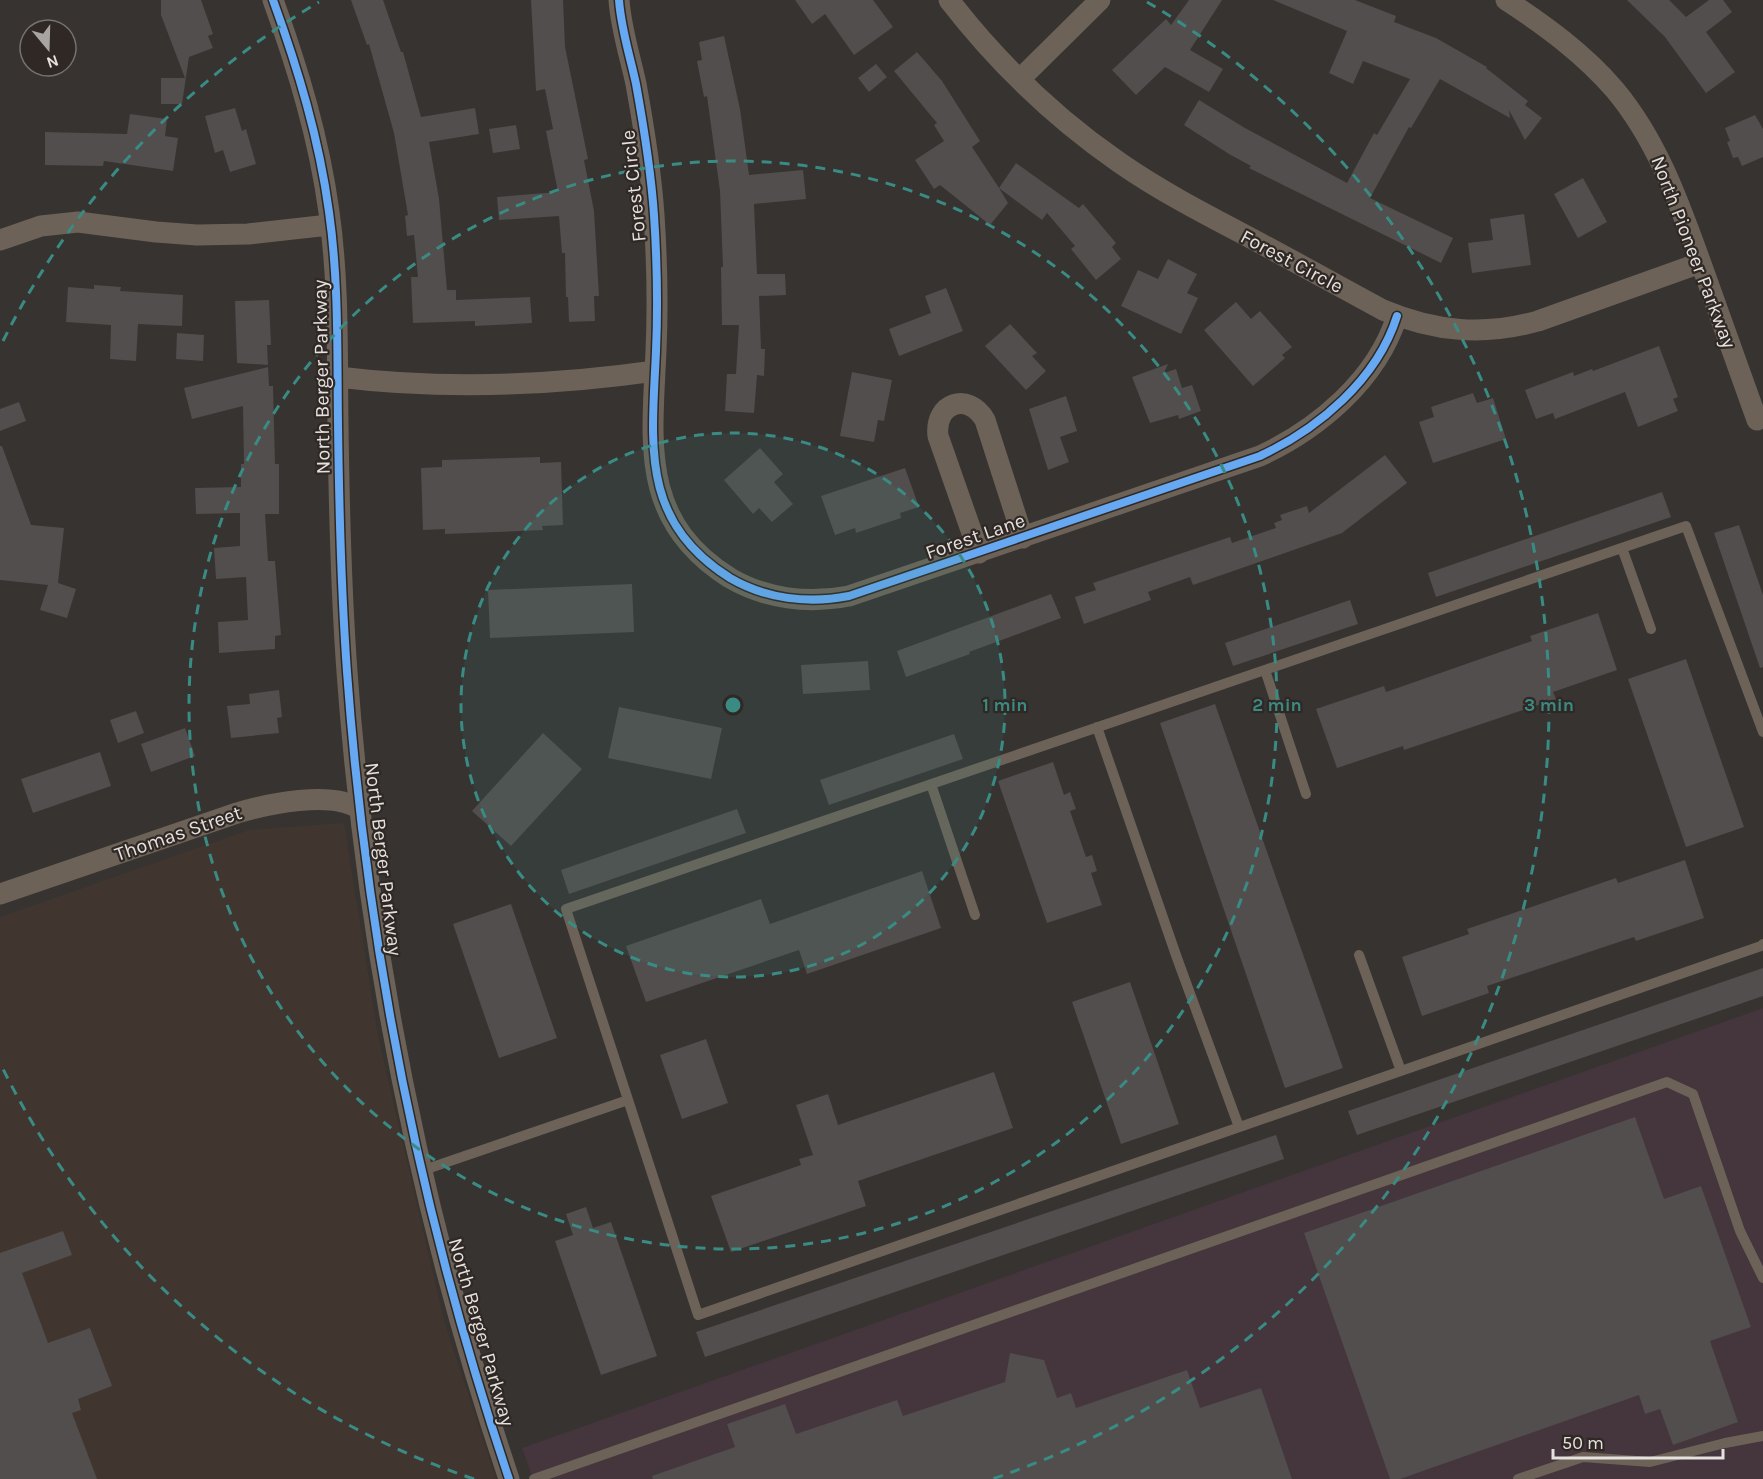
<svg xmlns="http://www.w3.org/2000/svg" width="1763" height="1479" font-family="Karla,sans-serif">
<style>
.commercial{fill:#45353c}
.built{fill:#41362f}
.building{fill:#514e4d}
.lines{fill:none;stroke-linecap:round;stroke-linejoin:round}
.service{stroke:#6c6257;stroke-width:10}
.minor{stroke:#6c6257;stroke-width:21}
.cycleway-casing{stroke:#2f2824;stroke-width:11}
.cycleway{stroke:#66a8f1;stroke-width:8}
.ring{fill:none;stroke:#3a8b84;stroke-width:3;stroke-dasharray:10 8}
.labels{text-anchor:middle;stroke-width:4.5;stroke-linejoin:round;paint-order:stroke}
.street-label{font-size:20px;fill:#e5e1de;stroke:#2f2824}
.centre{fill:#3a8b84;stroke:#2f2824;stroke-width:3}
.ring-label{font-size:18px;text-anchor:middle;font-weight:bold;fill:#3a8b84;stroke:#2f2824;stroke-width:4.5;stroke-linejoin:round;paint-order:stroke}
</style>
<rect width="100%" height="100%" fill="#363331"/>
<path class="commercial" d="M1763,1008v471h-1230l-11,-31z"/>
<path class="built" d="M344,823l34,213 66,285 52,158h-496v-562l249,-87z"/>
<path class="building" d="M161,0h40l12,34 -5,2 5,12 -24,9 -7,47h-21v-26h24l-24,-63z
M351,0h32l18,52h2l18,65 54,-9 4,26 -50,8 10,57 8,91h9v10l74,-3 2,26 -57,3v-5l-62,2 -2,-46h7l-4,-42 -7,1 -2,-20 3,-1 -14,-82 -25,-89 -2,1z
M531,0h32l2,47 23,112 -4,1 10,51 5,85h-5l1,25 -26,1 -1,-25h-2l-1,-44h-3l-3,-37 -60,4 -2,-23 61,-5 -12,-61 7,-2 -8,-40 -9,2z
M795,0h78l20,27 -39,28 -29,-41 -13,10z
M1189,0h33l-32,50 33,19 -14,23 -44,-25 -29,28 -24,-25 54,-51 5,6z
M1273,0h82l41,16 -2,6 42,16 51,29 -1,1 42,33 -3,4 17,13 -17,22 -16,-30 1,8 -70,-39 -29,49 -2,-1 -39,71 83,40 -12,25 -192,-95 2,-2 -22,-12 -45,-29 15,-25 46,28 102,55 27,-50 3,2 33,-56 -47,-18 -10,23 -24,-11 18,-42z
M1627,0h42l17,17 23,-17h14l9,12 -26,20 29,40 -29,21 -41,-56z
M724,36l16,73 9,66 54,-5 3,29 -52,5 3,70h28l1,21 -27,1 2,53h4l-1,27 -7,-1 -3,38 -29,-2 2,-37h9l3,-49h-17l-1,-58h2l-3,-76 -13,-95 -3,1 -7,-36 5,-1 -3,-18z
M917,52l25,29 38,60 -8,6 27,41 17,-25 63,45 4,-4 33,39 -4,4 9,12 -25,21 -25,-31 4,-3 -28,-33 -5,7 -43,-32 9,15 -18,22 -50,-40 -6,4 -19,-29 29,-19 -10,-16 3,-2 -43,-52z
M876,64l11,13 -18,15 -11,-14z
M235,108l7,23 4,-2 10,35 -26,8 -7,-22 -8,3 -10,-37z
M130,114l37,5 -2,17 13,2 -5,33 -69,-10 -1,5 -58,-1v-33l82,2z
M1755,115l8,14v28l-21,9 -4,-9 -5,1 -6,-16 3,-1 -5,-13z
M516,125l4,24 -27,4 -4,-24z
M1583,178l24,44 -29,16 -24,-44z
M1524,214l7,51 -59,8 -4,-30 25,-3 -3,-21z
M1168,259l29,15 -10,19 11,5 -17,36 -60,-28 17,-36 20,9z
M94,285l27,2 -1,4 63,4 -1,31 -44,-2 -2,37 -26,-2 1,-34 -45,-3 2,-35 26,2z
M946,288l17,43 -64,25 -10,-27 42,-16 -6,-17z
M269,300l2,45h-4l1,20 -31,-2 -2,-62z
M1236,302l15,17 9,-8 32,36 -10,8 3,3 -32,28 -49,-56z
M1010,324l27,29 -5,3 14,15 -20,19 -41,-44z
M177,333l27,2 -1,26 -27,-2z
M1659,346l19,51 -5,2 5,12 -40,16 -13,-35 -70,27 -2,-6 -17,6 -11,-29 48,-18 1,4 18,-7 1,2z
M1168,364l-4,9 12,-4 6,19 10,-3 9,26 -22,8 -1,-4 -28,8 -18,-46z
M268,367l1,19h4l2,78h4v50h-14l3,47h7l6,74 -6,1v13l-56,4 -1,-31 30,-2 -2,-43 -30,2 -2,-31 26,-2v-33l-44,1 -1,-26 46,-1v-23h3l-1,-58 -51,13 -8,-31z
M852,372l40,8 -8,41 -6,-1 -4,22 -34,-6z
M1473,393l4,10 16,-5 13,41 -73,24 -14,-41 15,-5 -3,-10z
M1066,396l11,35 -17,6 9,25 -21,8 -19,-61z
M19,402l7,19 -26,10v-22z
M0,446h2l29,79 33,3 -6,55 18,6 -9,29 -27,-8 8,-25 -48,-5z
M760,448l23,26 -9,8 19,22 -21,18 -13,-14 -6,6 -29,-34z
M1385,455l22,28 -65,50 -149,52 -3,-8 -42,15 3,8 -67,24 -9,-27 21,-7 -3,-7 137,-46 2,6 44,-15 -2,-5 8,-3 -2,-5 27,-9 2,7z
M540,457v6l21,-1 2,63 -21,1 1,4 -46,2 -52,2v-5l-22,1 -2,-62 21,-1v-7z
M905,468l14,39 -19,6 1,5 -45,15 -1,-5 -20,7 -14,-39z
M1662,492l9,25 -235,80 -8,-24z
M1739,525l24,70v72l-3,1 -46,-135z
M632,584l2,48 -144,6 -2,-48z
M1051,594l10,24 -92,34 1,2 -64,23 -9,-26z
M1350,600l8,24 -125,42 -8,-23z
M1598,613l19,57 -64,22 3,7 -152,51 -1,-4 -66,22 -21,-59 68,-23 2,6 146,-51 -2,-5z
M1686,659l58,168 -58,20 -58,-168z
M868,661l2,29 -67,4 -2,-29z
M279,690l3,27 -5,1 2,15 -48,5 -4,-32 23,-2 -1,-10z
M1215,704l128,364 -58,20 -125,-365z
M619,707l103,21 -11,51 -103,-21z
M136,711l8,22 -26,10 -8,-23z
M185,728l10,28 -44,16 -10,-28z
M543,733l39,36 -71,77 -39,-35z
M954,734l9,25 -134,46 -9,-25z
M100,752l11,34 -78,27 -12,-34z
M1053,762l11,33 6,-3 6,17 -6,2 16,46 6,-2 5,16 -6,2 11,32 -55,18 -49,-142z
M737,809l9,24 -177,61 -8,-24z
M1685,860l19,58 -68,23 -2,-4 -147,49 2,7 -67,23 -20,-59 67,-23 -2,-5 149,-51 2,5z
M922,871l19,57 -134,46 -8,-24 -153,52 -20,-56 135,-47 9,25z
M511,904l46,134 -58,20 -46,-134z
M1763,968v28l-406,139 -9,-24z
M1130,982l49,142 -58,20 -49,-142z
M706,1039l22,64 -46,16 -22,-64z
M994,1072l19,56 -155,53 8,25 -135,46 -20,-56 90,-31 -2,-6 14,-4 -17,-50 32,-11 10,31z
M1635,1117l29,82 37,-13 50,141 -41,14 28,81 -65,23 -13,-36 -15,5 -6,-19 -239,84h-10l-86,-246z
M1276,1135l8,24 -579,198 -9,-25z
M586,1207l7,21 18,-6 46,134 -56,19 -46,-134 18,-6 -7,-21z
M63,1231l9,24 -50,18 26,70 42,-15 22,58 -34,13 3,11 -9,3 25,66h-97v-226z
M1010,1353l34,7 13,38 14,-5 5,15 111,-38 13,38 61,-20 31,91h-639l-1,-3 83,-29 -8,-23 58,-20 11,30 101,-34 6,16 102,-34z"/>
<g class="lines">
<path class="service" d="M1622,548l29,81
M1265,670l41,124
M1097,727l80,231 62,169
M1763,732l-77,-206 -1120,383 132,406 1063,-369 2,-2
M931,784l44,131
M1359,955l42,116
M421,1171l207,-71
M534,1479l1133,-397 26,12 47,137 23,47
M1518,1479l65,-22 67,5 75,-19 38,-7"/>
<path class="minor" d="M273,0c25,69 46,138 56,212 10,70 8,140 9,211 1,83 3,166 9,249 20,275 74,546 162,807
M619,0c2,29 11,56 17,84 8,44 15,87 18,131 3,45 4,91 2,136 -4,92 -17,170 74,227 36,21 78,26 119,18l411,-140c58,-27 117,-76 137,-140
M949,0c48,62 106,118 171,163 39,27 81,49 123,71 47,25 94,51 140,76 52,22 101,26 155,11l162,-58
M1506,0c40,26 78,54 109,90 44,53 65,116 88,179 18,51 36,101 54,151
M1020,79l80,-79
M0,240l41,-14 37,-4 78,10 41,3 51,-1 72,-8 11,1
M338,377c106,13 211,9 317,-6
M979,553l-41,-117c-4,-33 30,-45 47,-16l38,118
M0,894l237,-81c30,-9 95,-23 122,-4"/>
<defs>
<path id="cycleway" d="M273,0c25,69 46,138 56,212 10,70 8,140 9,211 1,83 3,166 9,249 20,275 74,546 162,807
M619,0c2,29 11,56 17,84 8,44 15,87 18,131 3,45 4,91 2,136 -4,92 -17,170 74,227 36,21 78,26 119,18l411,-140c58,-27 117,-76 137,-140"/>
</defs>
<use href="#cycleway" class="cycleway-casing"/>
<use href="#cycleway" class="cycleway"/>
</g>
<circle cx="733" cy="705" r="272" fill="#3a8b84" fill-opacity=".12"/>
<g class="ring">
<circle cx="733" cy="705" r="272"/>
<circle cx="733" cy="705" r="544"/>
<path d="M474 1479A816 816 0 0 1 3 1069M3 341A816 816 0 0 1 319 2M1147 2A816 816 0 0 1 992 1479"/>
</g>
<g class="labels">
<g class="street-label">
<text transform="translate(633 186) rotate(-96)" y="7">Forest Circle</text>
<text transform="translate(1694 252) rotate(69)" y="7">North Pioneer Parkway</text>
<text transform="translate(1292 261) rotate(28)" y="7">Forest Circle</text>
<text transform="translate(321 377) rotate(-91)" y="7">North Berger Parkway</text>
<text transform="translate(975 536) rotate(-19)" y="7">Forest Lane</text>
<text transform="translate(178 833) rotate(-19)" y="7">Thomas Street</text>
<text transform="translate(384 859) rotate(83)" y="7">North Berger Parkway</text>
<text transform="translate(482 1332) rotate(74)" y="7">North Berger Parkway</text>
</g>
</g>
<circle cx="733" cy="705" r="9" class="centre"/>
<g class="ring-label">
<text x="1005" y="711">1 min</text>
<text x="1277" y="711">2 min</text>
<text x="1549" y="711">3 min</text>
</g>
<g transform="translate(48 48) rotate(161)"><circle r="28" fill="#2f2824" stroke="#78726e" stroke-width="1.5"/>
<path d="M0-4.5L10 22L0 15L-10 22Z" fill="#a8a4a1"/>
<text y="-9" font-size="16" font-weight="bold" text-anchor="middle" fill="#e5e1de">N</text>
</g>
<path d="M1553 1449v9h170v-9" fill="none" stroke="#e5e1de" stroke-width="3"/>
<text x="1562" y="1449" font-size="18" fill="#e5e1de" stroke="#2f2824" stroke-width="4.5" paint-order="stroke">50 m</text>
</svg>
